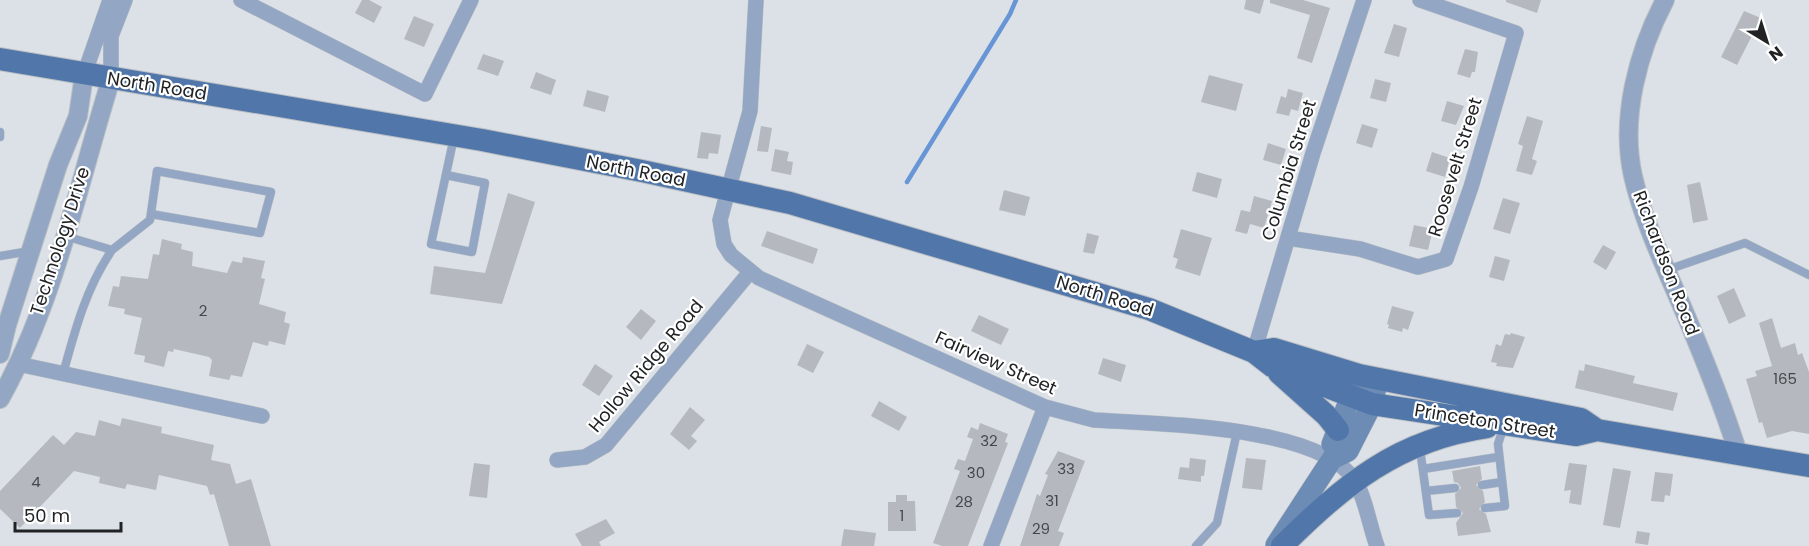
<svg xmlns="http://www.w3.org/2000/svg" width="1809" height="546" font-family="Poppins,sans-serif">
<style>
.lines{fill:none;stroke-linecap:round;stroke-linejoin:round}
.stream{stroke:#6895d5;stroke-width:4.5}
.building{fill:#b5b9bf}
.service-casing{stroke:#babfc4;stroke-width:9}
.minor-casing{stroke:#babfc4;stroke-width:16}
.tertiary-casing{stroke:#babfc4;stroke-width:20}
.secondary-casing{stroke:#babfc4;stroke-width:22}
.primary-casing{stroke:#babfc4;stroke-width:24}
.service{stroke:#93a7c4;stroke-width:8}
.minor{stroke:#93a7c4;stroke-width:15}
.tertiary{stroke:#93a7c4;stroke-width:18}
.secondary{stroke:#6c8bb5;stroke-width:21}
.primary{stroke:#5176a9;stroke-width:22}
.labels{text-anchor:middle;stroke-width:4.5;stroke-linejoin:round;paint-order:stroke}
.number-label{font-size:15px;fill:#45484b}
.street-label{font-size:18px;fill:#202224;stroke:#fff}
</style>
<rect width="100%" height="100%" fill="#dce1e7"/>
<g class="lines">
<path class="stream" d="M907,182l103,-168 6,-14"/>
</g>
<path class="building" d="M362,0h7l13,7 -8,16 -19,-10z
M1246,0h18l-4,14 -16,-5z
M1270,0h33l27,8 -18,55 -15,-5 13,-43 -40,-12z
M1506,0h35l-4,13 -31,-11z
M1744,11l17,7 -24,47 -16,-8z
M414,16l20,8 -10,23 -20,-8z
M1394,24l13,4 -8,29 -15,-4z
M1465,49l13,3 -3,20h-3l-2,6 -13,-4z
M483,54l21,7 -6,15 -21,-7z
M536,72l20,8 -5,15 -21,-7z
M1209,75l34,9 -7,27 -35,-9z
M1375,79l16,4 -5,19 -16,-4z
M1288,89l15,4 -5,18 -7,-2 -2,7 -13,-3 5,-17 5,2z
M587,90l22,6 -4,16 -22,-6z
M1447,101l17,5 -8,19 -15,-4z
M1527,116l16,5 -11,38 5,2 -5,14 -16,-4 7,-25 -5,-2z
M1362,124l16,5 -6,19 -16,-5z
M761,126l11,2 -4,24 -11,-1z
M701,132l20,3 -3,19 -9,-1 -1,6 -11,-1z
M1268,143l18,6 -5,16 -18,-5z
M775,149l14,3 -2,9 6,1 -2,13 -20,-4z
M1432,152l18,6 -5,19 -19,-6z
M1197,172l25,7 -5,19 -25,-7z
M1700,182l8,38 -15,3 -6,-38z
M1004,190l26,7 -5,19 -26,-6z
M508,193l27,9 -33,102 -72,-10 4,-28 51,7z
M1254,196l18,5 -8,27 -14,-4 -3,10 -12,-3 6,-21 9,2z
M1503,198l17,5 -10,31 -17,-5z
M1414,225l19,4 -5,21 -19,-4z
M1181,229l31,9 -12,38 -25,-8 3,-9 -5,-2z
M767,231l51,18 -5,15 -52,-18z
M1087,233l12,3 -5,18 -11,-2z
M162,239l20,5 -1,5 12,3 -1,14 35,7 5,-12 10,2 1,-6 22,4 -4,17 4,1 -6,25 27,8 -2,10 6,2 -5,21 -16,-4 -1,5 -15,-4 -11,35 -11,-2 -2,5 -20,-4 3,-16 -3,-3 -35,-8 -1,3 -5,-1 -4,16 -20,-5 1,-6 -11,-2 8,-36 -18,-4 1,-5 -17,-3 5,-20 6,1 2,-11 27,3 5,-25 6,1z
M1603,245l13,7 -10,18 -13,-8z
M1495,256l15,4 -6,21 -15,-4z
M1734,288l12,28 -17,8 -12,-28z
M1392,306l22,6 -6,18 -5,-2 -1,4 -14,-4 1,-3 -2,-1z
M641,309l15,12 -15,19 -15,-13z
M979,315l30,14 -8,16 -30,-14z
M1772,318l9,30 14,-5 3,12 4,-2 7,19v62l-17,-3 -25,7 -5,-16 -3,1 -13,-44 11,-3 -2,-5 17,-5 -13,-43z
M1511,333l14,4 -12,31 -17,-2 1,-3 -6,-1 5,-18 5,2 4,-12 5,1z
M807,344l17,8 -11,21 -16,-8z
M1103,358l23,7 -5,17 -23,-8z
M595,364l18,12 -14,20 -17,-11z
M1585,364l50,12 -2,7 45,10 -5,18 -98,-23 4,-18 5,1z
M879,401l28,16 -8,14 -28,-15z
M690,407l15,13 -14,16 6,5 -8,9 -19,-16z
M122,418l40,9 -1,6 53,12 -3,15 19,4 6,20 15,-5 20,67h-42l-15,-52 -4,1 -3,-9 -48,-11 -3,15 -29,-6 -2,5 -26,-6 1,-6 -26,-6 -54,57 -20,-19v-18l53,-56 11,10 12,-13 19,4 4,-16 21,6z
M980,423l28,11 -3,8 3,1 -40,103h-26l-9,-3 27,-72 -6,-2 4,-10 7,2 8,-22 -6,-2 4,-10 7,3z
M1058,451l27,10 -27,70 6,2 -5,13h-39l17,-52 3,2 8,-21 -3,-1z
M1190,458l16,2 -2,16h-3v6l-23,-3 2,-12 9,1z
M1246,458l20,2 -4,30 -20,-2z
M474,463l16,2 -3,33 -18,-2z
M1569,463l18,2 -6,40 -12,-2 2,-13 -7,1z
M1480,466l2,13 -6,6 7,6 2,11 -6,7 7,5 5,18 -33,4 -2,-13 7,-10 -7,-6 -1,-13 6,-6 -3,-5 -4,-1 -2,-11z
M1613,468l18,3 -11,57 -17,-3z
M1655,472l18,2 -3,22 -5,-1 -1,7 -13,-1z
M896,495h11v6h8l1,30h-28v-29h8z
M606,519l9,14 -16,9 2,4h-19l-7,-12z
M844,529l32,4 -2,13h-33z
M1637,531l13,2 -2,12 -13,-2z"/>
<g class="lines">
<defs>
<path id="service" d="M0,132v5
M446,175l39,8 -13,69 -41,-8 23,-107
M65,236l47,14 38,-30 7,-49 114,21 -11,41 -109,-19
M0,256l30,-5
M1667,270l78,-27 64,32
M63,374c12,-44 23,-86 49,-124
M1420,449l9,66 28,-2
M1423,469l75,-12
M1482,485l20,-3
M1426,491l29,-3
M1485,508l20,-2 -7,-62 6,-18
M1196,546l21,-23 20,-91"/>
<path id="minor" d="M241,0l184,94 46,-94
M756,0l-6,111 -30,109 4,24 7,11 28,23 286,129 49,13c61,4 227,5 261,61 10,15 15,47 22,65
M84,75l26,-75
M111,79v-43l14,-36
M1288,238l72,11 58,18 28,-8 25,-72 45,-154 -96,-33
M1254,352l59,-199 51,-153
M18,364l244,52
M557,460l28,-3 21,-12 144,-173
M991,546l54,-139"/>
<path id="tertiary" d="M1665,0c-27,51 -45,118 -32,176 10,44 30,86 48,128 21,49 41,98 57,149
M0,354l7,-29 51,-160 20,-49 6,-41
M0,399c55,-98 78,-214 111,-320"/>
<path id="secondary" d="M1332,444l25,-63
M1276,545l56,-86 16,-8 24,-47 6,-25"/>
<path id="primary" d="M0,59l482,81 160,31 148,32 359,106 105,43 18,14 100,38 204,31 21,-5
M1254,352l20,-3 85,26 222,44 16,11 212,36
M1279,373l47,42 12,15
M1282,546c62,-61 115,-106 205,-119"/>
</defs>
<use href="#service" class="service-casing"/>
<use href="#minor" class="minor-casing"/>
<use href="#tertiary" class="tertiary-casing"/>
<use href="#secondary" class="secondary-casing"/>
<use href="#primary" class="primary-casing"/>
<use href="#service" class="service"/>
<use href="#minor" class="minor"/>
<use href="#tertiary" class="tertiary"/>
<use href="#secondary" class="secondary"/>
<use href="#primary" class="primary"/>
</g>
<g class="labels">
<g class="number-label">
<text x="203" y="316">2</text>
<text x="1785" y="384">165</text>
<text x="989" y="446">32</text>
<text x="1066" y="474">33</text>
<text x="976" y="478">30</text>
<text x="36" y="487">4</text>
<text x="1052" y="506">31</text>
<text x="964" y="507">28</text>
<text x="902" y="521">1</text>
<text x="1041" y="534">29</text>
</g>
<g class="street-label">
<text transform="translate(157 86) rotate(9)" y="6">North Road</text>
<text transform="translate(1455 167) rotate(-73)" y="6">Roosevelt Street</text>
<text transform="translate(1289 170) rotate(-73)" y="6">Columbia Street</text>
<text transform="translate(636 171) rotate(11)" y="6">North Road</text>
<text transform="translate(60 241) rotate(-72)" y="6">Technology Drive</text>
<text transform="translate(1666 263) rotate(69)" y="6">Richardson Road</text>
<text transform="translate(1105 296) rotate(17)" y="6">North Road</text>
<text transform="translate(996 363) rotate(24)" y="6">Fairview Street</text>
<text transform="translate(646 366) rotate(-50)" y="6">Hollow Ridge Road</text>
<text transform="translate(1485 421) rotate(9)" y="6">Princeton Street</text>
</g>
</g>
<g transform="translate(1767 42) rotate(142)" stroke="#ffffff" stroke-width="4.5" paint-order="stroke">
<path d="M0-4.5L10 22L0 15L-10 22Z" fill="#202224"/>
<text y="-9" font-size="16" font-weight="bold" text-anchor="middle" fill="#202224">N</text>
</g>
<path d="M15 522v9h106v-9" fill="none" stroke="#202224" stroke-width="3"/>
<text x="24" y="522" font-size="18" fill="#202224" stroke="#ffffff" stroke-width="4.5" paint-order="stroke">50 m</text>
</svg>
